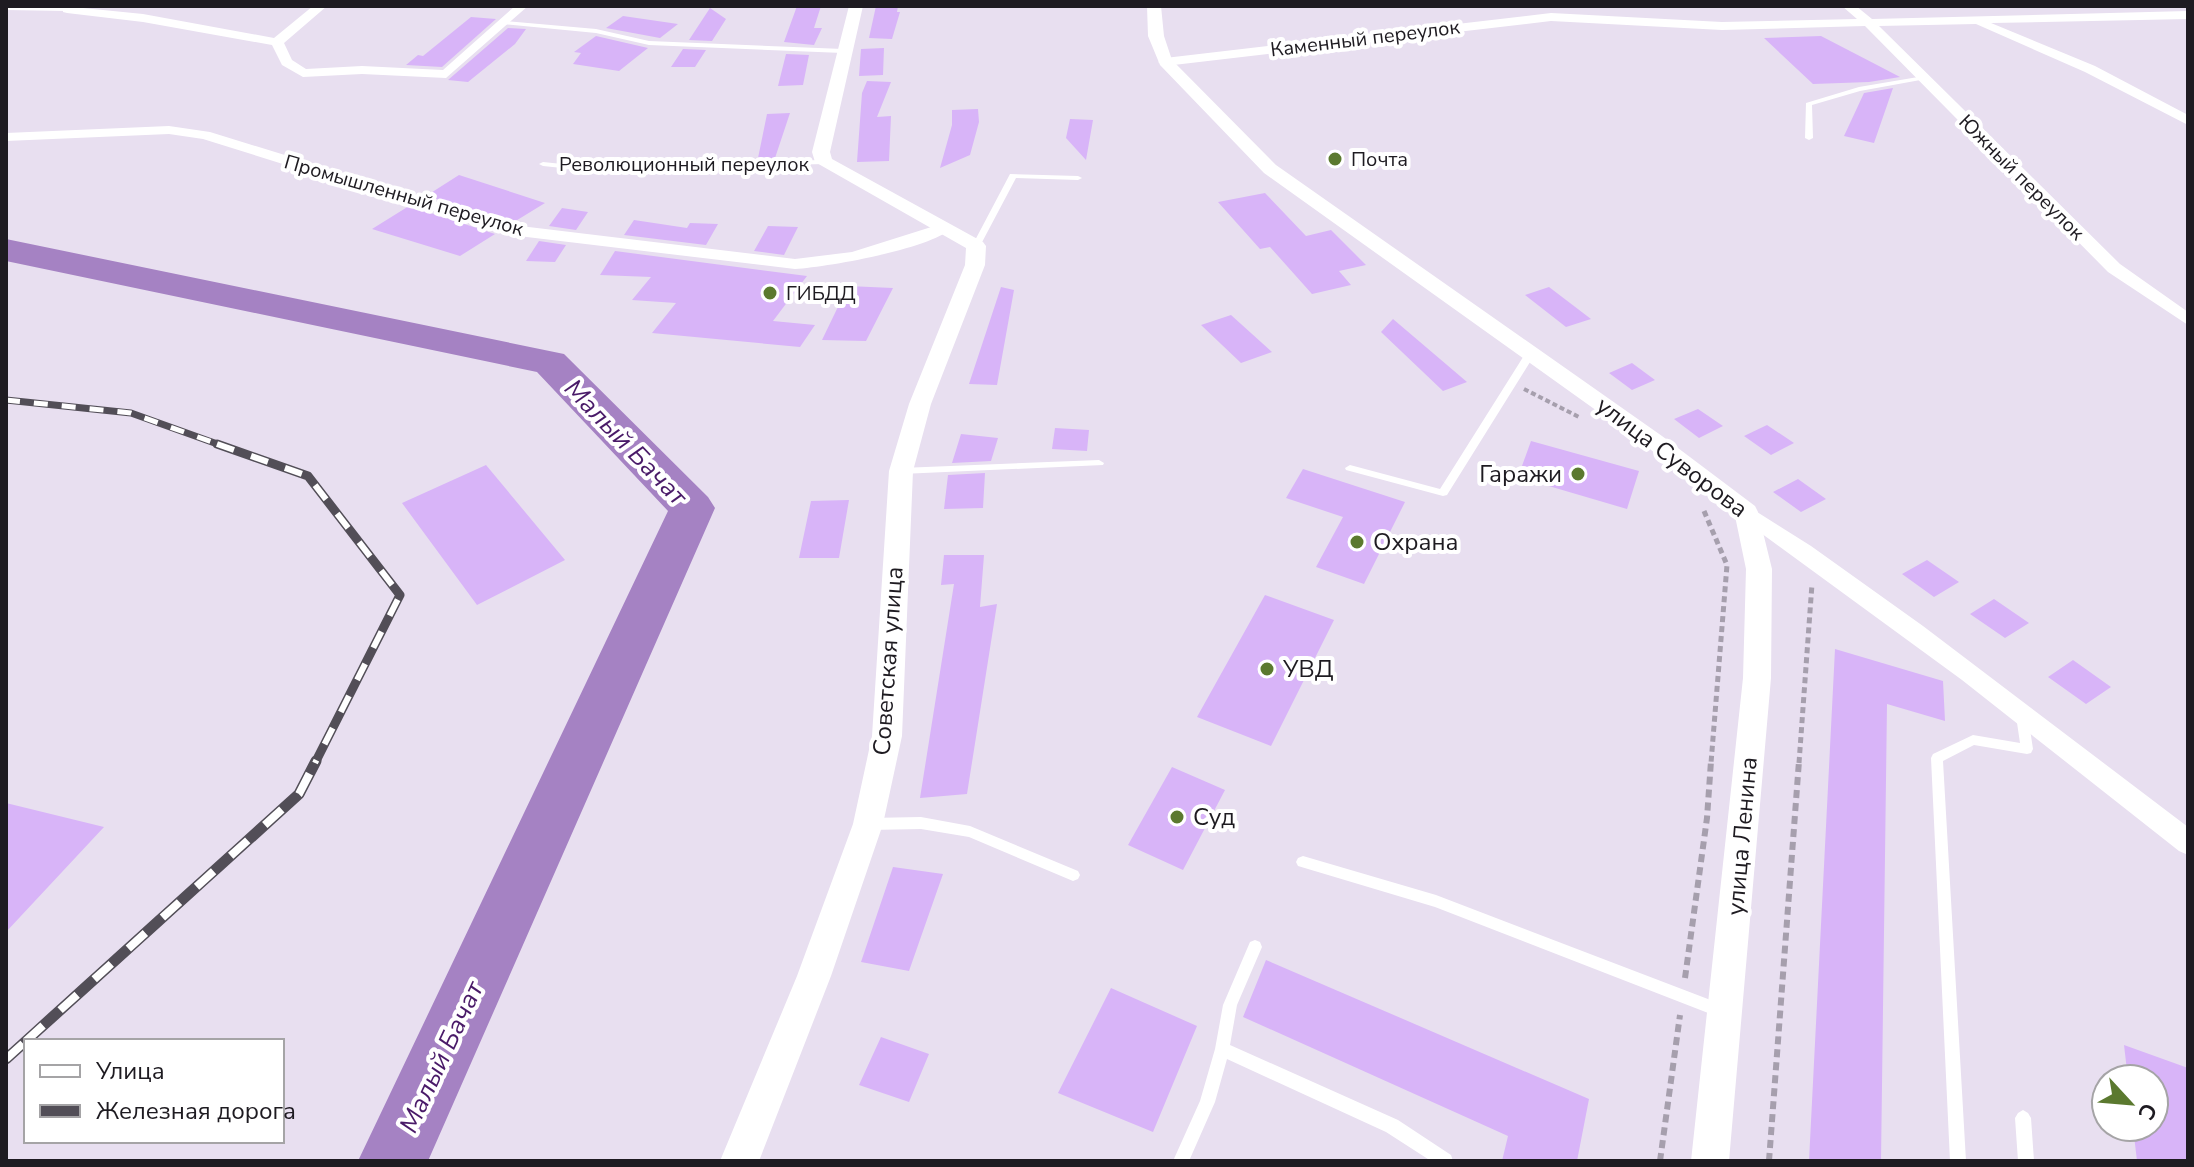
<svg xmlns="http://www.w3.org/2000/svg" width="2194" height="1167" font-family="'Nunito Sans',sans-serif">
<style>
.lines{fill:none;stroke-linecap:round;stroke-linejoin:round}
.river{fill:#a582c3;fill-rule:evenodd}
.building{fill:#d8b4f8}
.path-far2{stroke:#a69fad;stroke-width:4;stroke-dasharray:5 3;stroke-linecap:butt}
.path-far1{stroke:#a69fad;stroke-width:5;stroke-dasharray:6 4;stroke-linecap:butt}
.path{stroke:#a69fad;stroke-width:6;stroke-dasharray:8 5;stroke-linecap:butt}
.service{fill:#fff;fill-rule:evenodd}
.minor{fill:#fff;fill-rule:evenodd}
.tertiary{fill:#fff;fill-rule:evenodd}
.rail-far2-casing{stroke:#524e57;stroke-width:7}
.rail-far1-casing{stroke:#524e57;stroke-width:9}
.rail-casing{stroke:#524e57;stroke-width:11}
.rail-far2{stroke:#fff;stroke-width:5;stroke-dasharray:14;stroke-linecap:butt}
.rail-far1{stroke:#fff;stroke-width:6;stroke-dasharray:18;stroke-linecap:butt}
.rail{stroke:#fff;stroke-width:8;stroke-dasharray:23;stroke-linecap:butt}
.poi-dot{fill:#5b792f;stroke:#fff;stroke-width:3}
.labels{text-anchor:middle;stroke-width:8;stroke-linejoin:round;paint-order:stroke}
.far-street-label{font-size:20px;fill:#1e1b21;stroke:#fff}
.far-poi-label{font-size:20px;fill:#1e1b21;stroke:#fff;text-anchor:start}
.street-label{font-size:24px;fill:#1e1b21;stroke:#fff}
.poi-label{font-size:24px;fill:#1e1b21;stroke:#fff;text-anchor:start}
.water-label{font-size:26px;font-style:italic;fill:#491a68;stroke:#fff}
</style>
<rect width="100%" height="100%" fill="#e8dff0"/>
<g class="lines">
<path class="river" d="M6,239l558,115 144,143 7,11 -287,653h-70l310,-650 -131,-139 -531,-111z"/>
</g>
<path class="building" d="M797,6h24l-7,22h8l-8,17 -30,-3z
M876,6h22l-1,6h3l-8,27 -23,-1z
M710,8l16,11 -14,22 -23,-1z
M623,16l55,8 -18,14 -54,-10z
M471,17l25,2 -54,48 -36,-2 12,-10 5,1z
M508,28l18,1 -11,15 -47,38 -20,-2z
M596,36l52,12 -29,23 -46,-7 8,-11 -7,-1z
M1821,36l56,29 23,12 -31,5 -56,2 -49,-46z
M884,48l-1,27 -24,1 2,-27z
M683,49l23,1 -11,17h-24z
M786,54l23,1 -6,30 -25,1z
M867,81l24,1 -14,35 14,-1 -2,45 -32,1 5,-69z
M1893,88l-19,55 -30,-7 20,-43z
M978,109l1,13 -9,33 -30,13 12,-43v-15z
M790,113l-15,45h-17l9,-44z
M1070,119l23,1 -7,40 -20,-22z
M459,175l86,28 -31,19 -88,-26z
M1265,193l41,43 25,-6 35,35 -27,6 12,14 -39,9 -42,-47 -10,2 -42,-47z
M409,206l86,28 -35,22 -88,-27z
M562,208l26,4 -12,18 -27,-4z
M634,220l53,8 3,-5 28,1 -12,21 -82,-10z
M768,226l30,1 -14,28 -30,-4z
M539,241l27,4 -11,17 -29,-1z
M615,251l192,25 -34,45 42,4 -15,22 -148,-14 24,-30 -44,-3 19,-23 -51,-2z
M848,286l45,2 -27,53 -44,-1z
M1001,287l13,3 -17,95 -28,-1z
M1549,287l42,32 -25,8 -41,-32z
M1231,315l41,37 -31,11 -40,-38z
M1393,319l74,63 -24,9 -62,-59z
M1632,363l23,17 -23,10 -23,-17z
M1698,409l25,17 -24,12 -25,-19z
M1767,425l27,18 -23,12 -27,-19z
M1055,428l34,2 -2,21 -35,-2z
M961,434l37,4 -7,23 -39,2z
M1531,441l108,30 -12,38 -109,-32z
M486,465l79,95 -88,45 -75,-102z
M1303,469l102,33 -41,82 -48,-17 27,-50 -57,-19z
M985,473l-2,35 -39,1 4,-34z
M1798,479l28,20 -25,13 -28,-20z
M849,500l-10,58h-40l12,-57z
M944,555h40l-4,52 17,-3 -30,190 -47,4 34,-214 -13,1z
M1927,560l32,22 -25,15 -32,-23z
M1265,595l69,25 -63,126 -74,-29z
M1994,599l35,24 -24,15 -35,-24z
M1835,649l108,32 2,40 -58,-17 -6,457h-72z
M2073,660l38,27 -25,17 -38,-27z
M1172,767l53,23 -42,80 -55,-25z
M6,803l98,24 -98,105z
M893,867l50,7 -34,97 -48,-9z
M1266,960l323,139 -12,62h-75l6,-25 -265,-119z
M1111,988l86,38 -44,106 -95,-39z
M881,1037l48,17 -20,48 -50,-17z
M2124,1045l64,23v93h-51l-4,-34h21v-48h-26z"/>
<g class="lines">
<path class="path-far2" d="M1524,389l55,28"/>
<path class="path-far1" d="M1704,511l23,54 -16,198
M1799,763l13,-179"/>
<path class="path" d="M1685,978l22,-160 4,-57
M1660,1161l20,-146
M1769,1161l30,-400"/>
<path class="service" d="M6,6l61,1 3,2 -3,2 -61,-1z
M504,21l92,8 53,12 194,8 3,2 -3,2 -194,-8 -53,-12 -94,-9 -1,-1z
M1924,76l2,1v2l-66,12 -48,14 1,33 -4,2 -4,-2 1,-35 53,-16z
M824,160h3v4l-255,5 -29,-3 -4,-2 4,-2 29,3z
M1010,174l68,2 4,2 -4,2 -62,-2 -36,68 -1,2h-6l-1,-2z
M1530,351l5,3 -88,141 -4,1 -97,-26 -1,-2 5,-3 90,24 85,-135z
M1099,460l5,3 -1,2 -202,9 -5,-3 5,-3z
M2022,711l4,2 2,3 5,33 -2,4 -4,1 -53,-9 -31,16 23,400h-16l-19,-403 2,-4 40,-19 47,8 -4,-27 2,-3z
M921,817l49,9 108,45 2,4 -2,4 -5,2 -104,-44 -48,-8 -52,1 -5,-2 -2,-4 2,-4 5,-2z
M1303,856l133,39 285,109 5,2 2,5 -2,5 -5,2 -286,-111 -137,-41 -2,-4 2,-4z
M1255,940l5,2 2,5 -25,58 -7,40 168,75 53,35 2,6h-22l-45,-29 -159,-73 -12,43 -26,59h-16l27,-60 15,-52 8,-44 27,-63z
M2023,1110l5,3 3,5 3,43h-16l-3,-43 3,-5z"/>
<path class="minor" d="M63,6l80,8 131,24 39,-32h14l-43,37 8,17 14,9 56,-3 81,4 72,-64h13l-82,72 -84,-4 -59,3 -21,-12 -10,-20 -129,-23 -76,-9 -4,-1z
M1842,6h14l16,13 316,-8v8l-197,4 104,43 93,49v10l-103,-53 -109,-48 -97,2 241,238 68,48v13l-80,-53 -243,-246 -143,4 -171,-9 -386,45 -7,-4 7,-4 386,-45 171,9 135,-3z
M169,126l41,6 302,93 283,34 57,-7 92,-29 8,5c-22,21 -124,39 -157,41l-285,-34 -307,-96 -34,-5 -163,7v-8z
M1746,505l65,41 112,80 265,201v28l-9,-4 -217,-171 -223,-163 -3,-5 3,-5z"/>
<path class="tertiary" d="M849,6h14l-33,146 2,7 151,83 3,4 -1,19 -54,139 -18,67 -11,265 -19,88 -52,152 -72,185h-39l77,-185 56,-152 19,-88 17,-265 20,-67 56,-139 1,-17 -151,-86 -3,-10z
M1147,6h14l3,30 8,24 104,105 386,271 93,70 3,6 14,57 -1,109 -42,483h-38l52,-483 3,-109 -11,-53 -89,-70 -382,-273 -104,-108 -12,-29z"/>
<defs>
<path id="rail-far2" d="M6,400l125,13 92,33"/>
<path id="rail-far1" d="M217,444l91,32 92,119 -85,168"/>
<path id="rail" d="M26,1041l273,-247 17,-33
M6,1059l20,-18"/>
</defs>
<use href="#rail-far2" class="rail-far2-casing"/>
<use href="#rail-far1" class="rail-far1-casing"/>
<use href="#rail" class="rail-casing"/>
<use href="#rail-far2" class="rail-far2"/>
<use href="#rail-far1" class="rail-far1"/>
<use href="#rail" class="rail"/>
</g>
<g class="poi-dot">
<circle cx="1335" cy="159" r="8"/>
<circle cx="770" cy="293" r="8"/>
<circle cx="1578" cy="474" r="8"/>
<circle cx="1357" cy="542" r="8"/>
<circle cx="1267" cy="669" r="8"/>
<circle cx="1177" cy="817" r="8"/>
</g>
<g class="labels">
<g class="far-street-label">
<text transform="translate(1365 38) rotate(-7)" y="7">Каменный переулок</text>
<text x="684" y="171">Революционный переулок</text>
<text transform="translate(2022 177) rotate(45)" y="7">Южный переулок</text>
<text transform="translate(404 195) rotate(16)" y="7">Промышленный переулок</text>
</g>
<g class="far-poi-label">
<text x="1351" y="166">Почта</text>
<text x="786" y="300">ГИБДД</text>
</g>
<g class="street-label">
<text transform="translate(1672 457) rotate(37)" y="8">улица Суворова</text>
<text transform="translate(888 661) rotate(-86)" y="8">Советская улица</text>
<text transform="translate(1742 836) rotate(-85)" y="8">улица Ленина</text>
</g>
<g class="poi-label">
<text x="1562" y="482" text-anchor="end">Гаражи</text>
<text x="1373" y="550">Охрана</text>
<text x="1283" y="677">УВД</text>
<text x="1193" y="825">Суд</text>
</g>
<g class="water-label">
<text transform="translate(626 442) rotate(46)" y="9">Малый Бачат</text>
<text transform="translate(441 1057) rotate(-65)" y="9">Малый Бачат</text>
</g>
</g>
<rect width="2194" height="1167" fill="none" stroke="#1e1b21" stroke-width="16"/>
<rect x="24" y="1039" width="260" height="104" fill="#ffffff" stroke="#a5a4a6" stroke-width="2"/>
<rect x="40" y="1065" width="40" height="12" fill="#ffffff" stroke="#a5a4a6" stroke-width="2"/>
<text x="96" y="1079" font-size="24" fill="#1e1b21">Улица</text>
<rect x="40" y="1105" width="40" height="12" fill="#524e57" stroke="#a5a4a6" stroke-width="2"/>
<text x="96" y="1119" font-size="24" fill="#1e1b21">Железная дорога</text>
<g transform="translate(2130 1103) rotate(116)"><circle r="38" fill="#ffffff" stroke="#a5a4a6" stroke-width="2"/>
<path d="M0-6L14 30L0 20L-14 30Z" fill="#5b792f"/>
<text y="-12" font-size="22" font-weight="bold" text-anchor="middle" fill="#1e1b21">С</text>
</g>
</svg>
